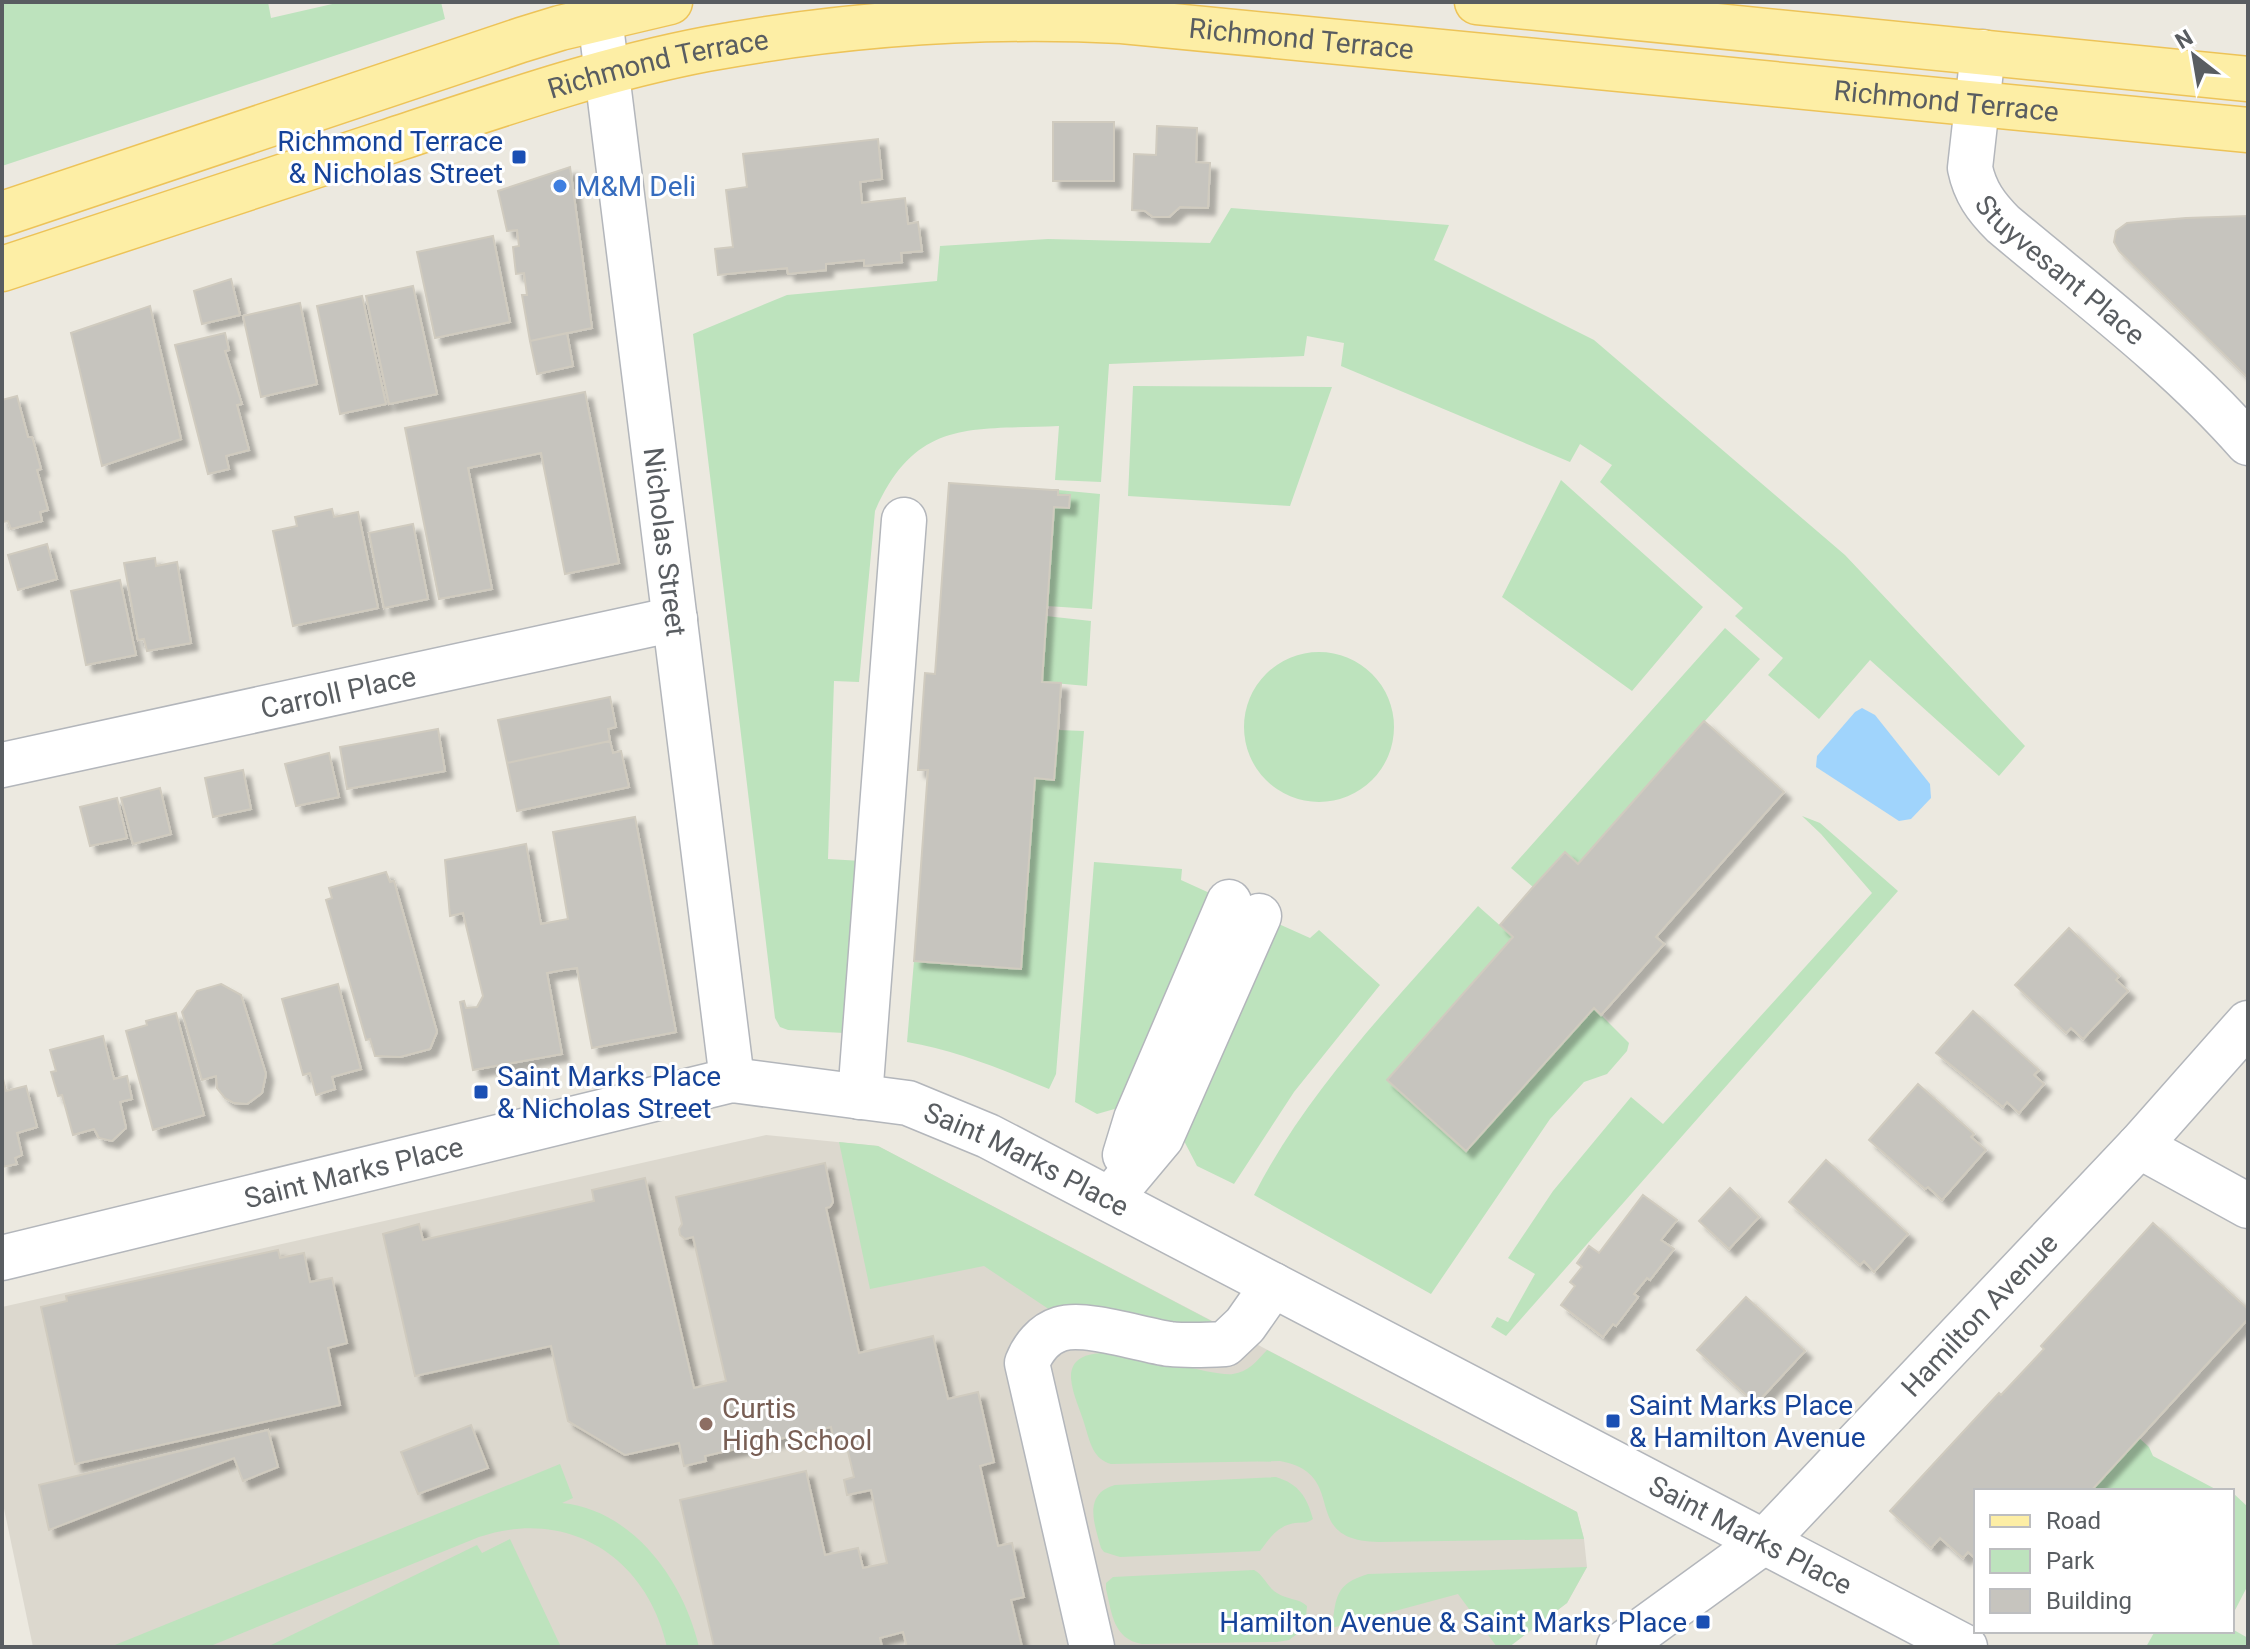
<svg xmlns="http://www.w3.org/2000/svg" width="2250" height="1649" font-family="Roboto,sans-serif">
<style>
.education{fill:#dcd8ce}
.green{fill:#bde3bd}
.water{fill:#a0d4fc}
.building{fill:#c6c4be;stroke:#d0cbbf;stroke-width:2;filter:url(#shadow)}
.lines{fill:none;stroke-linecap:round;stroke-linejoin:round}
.minor-casing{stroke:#b3b6bb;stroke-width:47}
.major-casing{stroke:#edc358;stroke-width:47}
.minor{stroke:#fff;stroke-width:44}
.major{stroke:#fdeea5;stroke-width:44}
.transit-dot{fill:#1a4fb4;stroke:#fff;stroke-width:3}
.shop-dot{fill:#3f7fe0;stroke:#fff;stroke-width:3}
.education-dot{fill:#8d6e63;stroke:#fff;stroke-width:3}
.labels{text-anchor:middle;stroke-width:6;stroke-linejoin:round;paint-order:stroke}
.street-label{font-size:28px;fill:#595d61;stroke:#fff}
.transit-label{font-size:28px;fill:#164399;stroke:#fff;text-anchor:end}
.shop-label{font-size:28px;fill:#366cbe;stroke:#fff;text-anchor:start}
.education-label{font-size:28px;fill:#785e54;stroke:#fff;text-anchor:start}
</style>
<defs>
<filter id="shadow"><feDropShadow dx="7" dy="7" stdDeviation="2" flood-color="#0004"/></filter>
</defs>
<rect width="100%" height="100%" fill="#ece9e0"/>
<path class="education" d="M766,1135l112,11 699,366 7,27 3,28 -20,36 -58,44h-1476l-31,-148v-192z"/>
<path class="green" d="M2,2h266l3,16 70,-16h100l4,17 -443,147z
M1231,208l218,17 -15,35 160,80 251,215 180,191 -26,30 -129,-116 -51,59 -51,-44 15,-17 -48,-42 8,-8 -143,-126 12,-17 -32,-21 -10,18 -229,-96 3,-23 -37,-7 -3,20 -195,8 -8,118 -46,-2 4,-54c-88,4 -143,-8 -184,85l-16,171 -25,-1 -6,178 34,2 -18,172 -56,-3 -8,-3 -5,-9 -82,-684 94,-39 150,-14 3,-35 108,-7 162,4z
M1133,386l199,1 -42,119 -162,-10z
M1561,480l142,127 -71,84 -130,-94z
M1058,490l42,4 -8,115 -45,-3 7,-99h15l1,-12h-12z
M1046,616l45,5 -4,65 -45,-4z
M1725,628l35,31 -182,205 -14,-12 -31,35 -22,-19z
M1244 727a75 75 0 1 1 150 0a75 75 0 1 1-150 0Z
M1058,730l26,1 -28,343 -7,15c-46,-19 -93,-39 -142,-47l7,-81 121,-183 19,1z
M1802,816l18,7 78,68 -392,445 -15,-9 6,-10 11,5 27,-48 -27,-16 45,-67 78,-94 32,27 209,-231 -51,-59z
M1094,862l88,7 -1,11 33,15 -89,211 -28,8 -22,-12z
M1478,906l35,31 -126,143 79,71 128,-143 35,35 -2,8 -20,23 -23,8 -34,37 -119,175 -177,-99c55,-108 145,-198 224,-289z
M1272,921l38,17 9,-8 61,55 -86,107 -60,92 -37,-18 -15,-29z
M839,1142l39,4 341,179 -4,4 -159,-15 -72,-48 -114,23z
M1267,1350l310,162 7,27 -205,3c-83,-1 -27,-68 -99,-81l-169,3c-18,-5 -21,-22 -26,-38 -4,-15 -13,-32 -14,-48 -2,-56 130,0 162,-4 15,-2 24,-13 34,-24z
M2139,1438l10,9 4,9 66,35h-128z
M560,1464l13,34 -11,5c72,7 122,79 137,144h-32c-20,-90 -99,-140 -188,-110l-271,110h-98z
M1276,1477c23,7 31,20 37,42 -6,5 -10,3 -18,4 -18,3 -25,15 -35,28l-140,6 -16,-5 -3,-4c-7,-25 -18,-54 14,-63z
M2233,1493l15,14v78l-16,31z
M510,1539l51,108h-294l210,-102 5,8z
M1587,1567l-20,36 -58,44h-12l-39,-53 -126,34c4,-31 3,-44 36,-54z
M1254,1570c10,5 13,17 23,23 10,7 22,5 30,13l-2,22 -16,12 -12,2 -135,2c-29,-5 -30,-31 -36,-55v-6l7,-6z
M2232,1629l16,9v9h-102l9,-16z"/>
<path class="water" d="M1862,708l13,7 55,69 1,14 -20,21 -12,2 -83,-54 1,-11 38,-44z"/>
<path class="building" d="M1053,122h61v59h-61z
M1157,126l40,2 -1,34 14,1 -2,45 -28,-1 -11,10h-16l-8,-6 -13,-1 2,-56 22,1z
M878,139l4,40 -22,3 2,21 43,-5 3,26 10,-2 4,29 -21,2 1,9 -38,4v-6l-38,4v6l-38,4 -1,-6 -69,7 -3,-26 18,-2 -7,-57 21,-3 -4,-33z
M570,167l22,161 -62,13 -8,-46h5l-3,-22 -8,1 -3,-27 6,-1 -2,-16 -10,1 -9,-40z
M2248,216v162l-129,-127 -5,-9 2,-11 11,-8 59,-5z
M493,236l17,86 -75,16 -18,-86z
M231,279l9,36 -38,9 -8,-33z
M413,286l24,108 -48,10 -23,-108z
M362,296l24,108 -46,10 -23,-108z
M300,303l17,81 -56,13 -18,-81z
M150,306l31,133 -79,27 -31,-133z
M225,333l4,17 -4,1 17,53 -5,1 12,45 -23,6 3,13 -21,5 -33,-129z
M567,333l6,33 -36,8 -7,-33z
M585,392l34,171 -54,11 -24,-121 -73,15 24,121 -53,10 -34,-171z
M17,396l11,41h4l3,10 6,22 -4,1 11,40 -8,2 2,9 -31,8 -3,-8 -6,1v-122z
M949,483l103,7h6v5h12l-1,13 -15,-1 -12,175 19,1 -3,47 -4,50 -19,-2 -14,191 -107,-8 14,-191h-10l7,-97 10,1z
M332,509l2,8 24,-5 20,96 -85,18 -20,-95 24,-5 -2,-9z
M413,524l15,75 -44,9 -15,-75z
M47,544l10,35 -39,11 -10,-35z
M155,558l1,8 21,-4 14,81 -44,8 -3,-12 -6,1 -14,-77z
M120,580l16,75 -50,10 -15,-74z
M610,697l6,30 -8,2 2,12 -103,22 -9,-43z
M1704,721l80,71 -128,145 8,7 -63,71 -7,-7 -128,143 -79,-71 126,-143 -13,-12 33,-38 32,-35 13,12z
M438,729l7,42 -98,18 -7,-42z
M610,741l3,12 8,-2 8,36 -112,24 -10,-48z
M329,753l10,44 -43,9 -11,-42z
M243,770l8,39 -38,8 -8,-39z
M160,788l11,46 -38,10 -12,-46z
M117,798l10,40 -37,8 -10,-39z
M635,817l41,215 -84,16 -15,-80 -14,2 -16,3 15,81 -89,16 -13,-68 4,-1 2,7 11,-1 6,-11 -20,-83 -13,3 -5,-56 81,-16 15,80 27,-5 -15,-87z
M386,872l4,10 4,-1 43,151 -7,17 -30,8 -25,-1 -5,-17 -4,1 -40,-140 6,-2 -3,-10z
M2069,928l50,48 -3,4 12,11 -45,48 -12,-11 -5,5 -51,-48z
M221,984l20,11 25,79 -4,19 -15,11 -13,-1 -9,-5 -8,-10 -1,-12 -14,4 -20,-68 15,-21z
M338,984l23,85 -29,8 3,12 -19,6 -6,-22 -7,2 -21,-76z
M1973,1011l66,59 -5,5 10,9 -25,29 -12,-11 -4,5 -67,-54z
M176,1013l28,102 -51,15 -27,-99 21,-6 -1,-4z
M103,1036l11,43 13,-3 5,23 -12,3 6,26 -14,13 -13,-3 -5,-9 -21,6 -11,-40 -4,1 -7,-24 5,-1 -6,-21z
M2,1075l4,16 20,-5 11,41 -20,6 5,22 -7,3 2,6 -15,3z
M1918,1084l56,50 -3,3 15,13 -44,50 -14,-13 -3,2 -56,-49z
M1826,1160l82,74 -34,38 -10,-11 -4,4 -71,-63z
M825,1163l8,39 -3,5 -4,1 33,145 74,-17 15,63 30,-7 16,70 -14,4 18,80 14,-3 12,54 -13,3 11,47h-115l-4,-15 -23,6 2,9h-168l-34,-147 126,-29 19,84 33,-7 5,20 24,-5 -16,-73 -24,5 -3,-15 10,-3 -9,-38 -11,2 -3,-14 -126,29 1,5 -22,5 -5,-23 -54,12 -57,-34 -17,-75 -136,30 -32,-142 36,-10 4,16 171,-39 -2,-11 53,-12 49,210 32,-7 -33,-144 -8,2 -5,-4 -1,-6 3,-5 -6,-27z
M1730,1188l29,29 -30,32 -30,-28z
M1643,1195l34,25 -16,20 13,9 -24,31 -3,-2 -13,16 4,3 -22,29 -3,-2 -10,13 -42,-32 14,-19 -5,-4 12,-15 -5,-4 12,-17 10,7z
M2153,1223l95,86v10l-157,172h-115v68l-8,-7 -5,6 -23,-20 -9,10 -41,-37 109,-118 2,2 43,-46 -3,-3z
M278,1250l2,8 24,-5 6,29 22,-4 15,65 -19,5 12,57 -265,59 -34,-157 26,-6 -1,-5z
M1746,1297l59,54 -49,53 -59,-54z
M471,1425l17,43 -70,26 -17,-42z
M268,1430l10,37 -35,14 -9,-23 -185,72 -10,-45z"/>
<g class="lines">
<defs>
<g id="minor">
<path id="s1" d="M598,2l134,1078"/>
<path id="s2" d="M1983,52l-13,116c5,24 16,39 33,56 83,70 173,137 245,219"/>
<path id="s3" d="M2,765l673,-146"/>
<path d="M860,1097l44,-577"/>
<path d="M2139,1146l109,60"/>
<path d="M1125,1155l11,-36 93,-217"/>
<path d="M1110,1199l51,-61 98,-222"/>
<path id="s4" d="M2,1258l730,-178 176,23 80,33 977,511"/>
<path d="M1092,1647l-65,-284c6,-15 17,-29 33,-34 26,-8 81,11 110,15 18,2 37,1 55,0l20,-19 28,-40"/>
<path id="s5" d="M1619,1647l146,-106 374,-395 109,-123"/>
</g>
<g id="major">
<path d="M1477,2l771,77"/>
<path d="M2,214l519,-174 39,-12 110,-26"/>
<path id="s6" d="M2,269c128,-42 257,-85 385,-127 106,-35 210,-72 320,-93 136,-25 276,-35 415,-28l1126,109"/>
</g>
</defs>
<use href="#minor" class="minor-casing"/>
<use href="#major" class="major-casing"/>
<use href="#minor" class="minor"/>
<use href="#major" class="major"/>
</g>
<g class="transit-dot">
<rect x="511" y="149" width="16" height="16" rx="4"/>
<rect x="473" y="1084" width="16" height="16" rx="4"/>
<rect x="1605" y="1413" width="16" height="16" rx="4"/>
<rect x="1695" y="1614" width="16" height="16" rx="4"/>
</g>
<circle class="shop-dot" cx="560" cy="186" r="8"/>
<circle class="education-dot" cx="706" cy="1424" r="8"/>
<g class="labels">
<g class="street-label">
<text dy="10" stroke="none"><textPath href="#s6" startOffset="1336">Richmond Terrace</textPath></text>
<text dy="10" stroke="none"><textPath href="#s6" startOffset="688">Richmond Terrace</textPath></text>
<text dy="10" stroke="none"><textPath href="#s6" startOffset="1984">Richmond Terrace</textPath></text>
<text dy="10" stroke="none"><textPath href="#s2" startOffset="256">Stuyvesant Place</textPath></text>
<text dy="10" stroke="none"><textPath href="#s1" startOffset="544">Nicholas Street</textPath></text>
<text dy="10" stroke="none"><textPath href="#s3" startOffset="344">Carroll Place</textPath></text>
<text dy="10" stroke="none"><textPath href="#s4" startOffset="1060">Saint Marks Place</textPath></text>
<text dy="10" stroke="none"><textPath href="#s4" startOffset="362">Saint Marks Place</textPath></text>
<text dy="10" stroke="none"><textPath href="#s5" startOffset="492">Hamilton Avenue</textPath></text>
<text dy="10" stroke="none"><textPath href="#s4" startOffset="1876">Saint Marks Place</textPath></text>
</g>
<g class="transit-label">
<text x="503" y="151">Richmond Terrace<tspan x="503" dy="32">&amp; Nicholas Street</tspan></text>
<text x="497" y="1086" text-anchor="start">Saint Marks Place<tspan x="497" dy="32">&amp; Nicholas Street</tspan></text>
<text x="1629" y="1415" text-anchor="start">Saint Marks Place<tspan x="1629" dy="32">&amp; Hamilton Avenue</tspan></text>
<text x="1687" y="1632">Hamilton Avenue &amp; Saint Marks Place</text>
</g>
<g class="shop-label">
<text x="576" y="196">M&amp;M Deli</text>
</g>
<g class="education-label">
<text x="722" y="1418">Curtis<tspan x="722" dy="32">High School</tspan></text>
</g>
</g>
<rect width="2250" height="1649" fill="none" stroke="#595d61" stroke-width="8"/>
<rect x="1974" y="1489" width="260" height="144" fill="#ffffff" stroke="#bdbec0" stroke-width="2"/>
<rect x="1990" y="1515" width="40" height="12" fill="#fdeea5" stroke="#bdbec0" stroke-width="2"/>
<text x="2046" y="1529" font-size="24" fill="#595d61">Road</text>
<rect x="1990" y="1549" width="40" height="24" fill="#bde3bd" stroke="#bdbec0" stroke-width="2"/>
<text x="2046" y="1569" font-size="24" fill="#595d61">Park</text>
<rect x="1990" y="1589" width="40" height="24" fill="#c6c4be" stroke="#bdbec0" stroke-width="2"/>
<text x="2046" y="1609" font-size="24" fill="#595d61">Building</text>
<g transform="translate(2194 56) rotate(329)" stroke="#ffffff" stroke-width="6" paint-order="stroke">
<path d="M0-6L14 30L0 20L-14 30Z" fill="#595d61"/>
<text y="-12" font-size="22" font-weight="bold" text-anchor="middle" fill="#595d61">N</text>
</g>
</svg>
